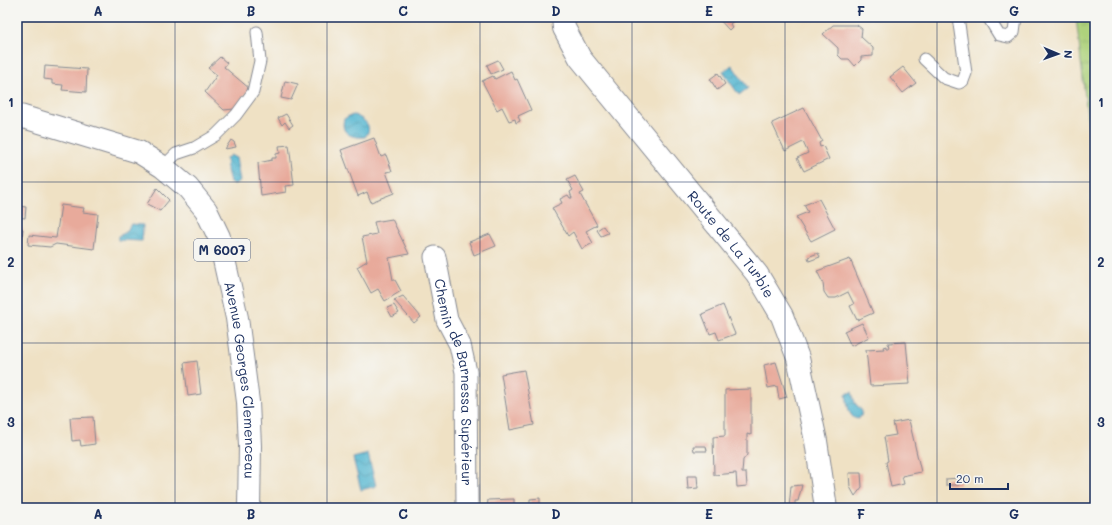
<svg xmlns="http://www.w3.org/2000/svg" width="1112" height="525" font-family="Mali,sans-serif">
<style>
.grass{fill:url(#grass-tufts);stroke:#64806d}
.water{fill:url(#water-waves);stroke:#367297}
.building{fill:#e8aa9b}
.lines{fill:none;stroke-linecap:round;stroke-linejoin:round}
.service-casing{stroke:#858891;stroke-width:13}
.minor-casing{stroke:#858891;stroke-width:23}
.secondary-casing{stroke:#858891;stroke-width:24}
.primary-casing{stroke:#858891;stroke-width:24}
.service{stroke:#fff;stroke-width:11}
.minor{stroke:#fff;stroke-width:21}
.secondary{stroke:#fff;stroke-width:22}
.primary{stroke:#fff;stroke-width:22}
.grid{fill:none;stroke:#1b2f5e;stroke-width:1;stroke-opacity:0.55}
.labels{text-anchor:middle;stroke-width:3;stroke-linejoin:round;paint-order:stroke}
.shield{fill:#f6f6f2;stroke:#5d6b8a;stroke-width:1}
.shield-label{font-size:13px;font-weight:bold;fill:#1b2f5e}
.street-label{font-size:14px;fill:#1b2f5e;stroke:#f6f6f2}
.neatline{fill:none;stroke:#1b2f5e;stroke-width:1.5}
.grid-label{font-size:13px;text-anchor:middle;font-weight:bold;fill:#1b2f5e}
</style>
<defs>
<pattern id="grass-tufts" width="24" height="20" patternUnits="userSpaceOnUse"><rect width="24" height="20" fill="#aed27c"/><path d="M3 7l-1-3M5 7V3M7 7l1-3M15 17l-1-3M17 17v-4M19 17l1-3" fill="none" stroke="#95b56e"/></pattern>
<pattern id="water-waves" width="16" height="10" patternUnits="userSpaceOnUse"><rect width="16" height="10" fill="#51b5d0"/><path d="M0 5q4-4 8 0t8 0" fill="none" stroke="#4294ac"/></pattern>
</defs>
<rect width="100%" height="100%" fill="#f6f6f2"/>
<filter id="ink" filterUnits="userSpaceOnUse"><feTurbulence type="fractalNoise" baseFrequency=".025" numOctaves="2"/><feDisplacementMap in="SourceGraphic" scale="8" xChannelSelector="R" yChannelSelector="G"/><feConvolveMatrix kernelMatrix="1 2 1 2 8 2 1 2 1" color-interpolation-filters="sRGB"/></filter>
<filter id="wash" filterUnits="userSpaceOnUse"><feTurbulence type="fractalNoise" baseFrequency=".012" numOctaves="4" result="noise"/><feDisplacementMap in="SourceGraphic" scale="16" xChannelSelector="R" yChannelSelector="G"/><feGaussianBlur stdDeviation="0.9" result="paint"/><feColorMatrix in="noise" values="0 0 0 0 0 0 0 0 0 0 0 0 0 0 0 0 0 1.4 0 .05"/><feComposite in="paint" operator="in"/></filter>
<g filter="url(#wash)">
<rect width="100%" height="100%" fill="#efe1c4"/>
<path class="grass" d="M1076,17h19v169z"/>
<path class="water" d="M732,65l16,23 -9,7 -16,-23z
M354,115c10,4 20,11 11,22 -13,1 -25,-3 -21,-18l5,-3z
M230,155l6,3 4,23 -6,3 -4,-2 -3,-12 -1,-11z
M131,224l12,1 -1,16 -24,-1v-4l7,-3z
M852,392l3,11 7,8 -1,5 -3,3c-11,-1 -10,-17 -12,-25z
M368,454l8,32 -15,4 -8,-32z"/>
<g id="blocks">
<path class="building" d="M717,17h21l-8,7 2,3 -3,3z
M833,25h24l5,4 -1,8 12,11v8l-12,1v3l-6,6 -6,-7h-7l-4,-4v-7l-15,-14z
M220,57l7,6 -3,4 26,22 -16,20 -10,1 -19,-18 12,-17 -9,-7z
M498,60l5,9 -12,5 -4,-9z
M45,66l42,3 -1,23 -24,-2 1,-5 -11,-1v-4l-8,-1z
M903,67l13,16 -13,10 -13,-16z
M511,71l4,9 2,-1 14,31 -13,6 2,5 -4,2 -1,-4 -6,2 -7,-14 -5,3 -15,-29 11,-5 2,3z
M718,73l7,11 -8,6 -7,-11z
M285,81l13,3 -7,16 -10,-2z
M804,108l18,33 -3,2 1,4 3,-1 6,13 -25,12 -7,-13 11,-5 -5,-11 -18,9 -13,-28z
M286,114l7,11 -4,3 -4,-6 -3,3 -4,-7z
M374,138l7,19 5,-2 6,16 -6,1 8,21 -23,9 -4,-10 -9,4 -17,-46z
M231,140l3,2 2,5 -11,2z
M289,145l5,40 -9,1 1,6 -25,4 -3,-33 14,-3v-2h4v-4l4,-1 -1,-7z
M575,176l9,16 -4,2 17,31 -11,6 7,12 -11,6 -9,-17 -5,4 -16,-28 10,-5 -2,-4 8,-4 2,3h2l-2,-6 3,-2 -6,-10z
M157,188l12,12 -9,11 -13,-7z
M819,199l16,30 -24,12 -15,-24 12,-5 -4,-7z
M61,205l23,3 -1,4 15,2 -4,35 -38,-5 -6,3 -22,-2 1,-10 27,3z
M17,206l9,1 -1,11 -8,-1z
M392,219l17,35 -20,4 4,22h2l6,11 -16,10 -7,-12 -7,4 -14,-26 10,-6 -5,-24 15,-3 -3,-12z
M603,226l5,7 -7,3 -4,-6z
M17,228l6,1 -1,9 -5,-1z
M490,234l6,12 -22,9 -5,-13z
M818,253l2,4 -11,4 -1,-4z
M850,259l23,54 -16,7 -7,-14 4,-2 -6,-12 -12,6h-8l-4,-6 -1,-9 -6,-12z
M403,296l18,21 -7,6 -20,-23z
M394,305l5,8 -7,4 -5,-9z
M723,305l12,29 -16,6 -3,-8 -6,2 -8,-20z
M862,323l7,14 -18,9 -7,-15z
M906,342l4,42 -40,2 -4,-36 18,-1 -1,-2 3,-1v2h3l-1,-5z
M197,361l4,33 -13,2 -4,-33z
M776,362l11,35 -8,2 -2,-13 -9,2 -4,-23z
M524,370l10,55 -24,5 -9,-56z
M751,389v46l-4,-1v21l-4,5 -1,13h4l1,13 -10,1 -1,-14 -22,2 -1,-38 12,-1v-46z
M93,417l2,27 -14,2 -1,-6 -8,1 -2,-23z
M909,420l12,52 -19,4 2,8 -13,3 -5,-25 2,-1 -4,-24 12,-2 -3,-12z
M693,446h13l1,5h-13z
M849,473h12l1,14 -7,9 -5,-9z
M687,476h10l1,12 -10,1z
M960,478v7h-14v-6z
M802,485l-4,16h-3v7h-6l2,-22z
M540,498v10h-7l-3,-2v-7z
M514,499v9h-27l1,-8z"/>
</g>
</g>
<g filter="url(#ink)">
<use href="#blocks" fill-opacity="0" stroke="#858891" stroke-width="1"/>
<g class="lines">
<defs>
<path id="service" d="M988,17l11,18 9,2 6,-5 2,-15
M924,59l20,19 15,5 4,-2 3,-8 -8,-56
M163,167l13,-13 18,-6 22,-13 20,-20 17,-23 7,-31 -3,-29"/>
<g id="minor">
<path id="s1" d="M435,257l12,63 13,25 6,27 1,136"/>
</g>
<g id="secondary">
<path id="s2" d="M563,17l1,11 16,30 177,216 25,42 16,42 18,83 10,67"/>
</g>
<g id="primary">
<path id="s3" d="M17,115l122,37 24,15 25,21 18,22 13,27 18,81 11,84 2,44 -1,62"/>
</g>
</defs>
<use href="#service" class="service-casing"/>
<use href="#minor" class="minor-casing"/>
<use href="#secondary" class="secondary-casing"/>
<use href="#primary" class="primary-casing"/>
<use href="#service" class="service"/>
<use href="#minor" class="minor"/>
<use href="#secondary" class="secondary"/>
<use href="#primary" class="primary"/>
</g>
</g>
<path class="grid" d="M175,17v491M327,17v491M480,17v491M632,17v491M785,17v491M937,17v491M17,182h1078M17,343h1078"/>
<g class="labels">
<rect class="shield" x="194" y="239" width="56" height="22" rx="3"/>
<g class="shield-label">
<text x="222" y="255">M 6007</text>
</g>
<g class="street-label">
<text dy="5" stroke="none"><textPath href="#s2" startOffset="285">Route de La Turbie</textPath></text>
<text dy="5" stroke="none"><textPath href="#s3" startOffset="392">Avenue Georges Clemenceau</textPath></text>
<text dy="5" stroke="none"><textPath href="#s1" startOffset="128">Chemin de Barnessa Supérieur</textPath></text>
</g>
</g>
<rect width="1112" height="525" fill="none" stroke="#f6f6f2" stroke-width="44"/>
<g transform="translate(1058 54) rotate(92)" stroke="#f6f6f2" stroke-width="3" paint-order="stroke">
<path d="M0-3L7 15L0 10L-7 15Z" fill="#1b2f5e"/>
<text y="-6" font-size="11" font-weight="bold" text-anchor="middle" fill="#1b2f5e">N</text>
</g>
<path d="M950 483v6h58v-6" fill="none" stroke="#1b2f5e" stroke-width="2"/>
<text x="956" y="483" font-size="12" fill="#1b2f5e" stroke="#f6f6f2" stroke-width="3" paint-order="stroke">20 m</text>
<rect x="22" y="22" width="1068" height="481" class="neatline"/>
<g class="grid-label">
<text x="98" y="16">A</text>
<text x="251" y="16">B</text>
<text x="403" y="16">C</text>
<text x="556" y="16">D</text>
<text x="709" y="16">E</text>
<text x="861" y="16">F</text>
<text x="1014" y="16">G</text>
<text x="11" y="107">1</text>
<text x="1101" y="107">1</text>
<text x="11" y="267">2</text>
<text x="1101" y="267">2</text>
<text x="11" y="427">3</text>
<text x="1101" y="427">3</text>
<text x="98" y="519">A</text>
<text x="251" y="519">B</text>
<text x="403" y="519">C</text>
<text x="556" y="519">D</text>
<text x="709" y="519">E</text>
<text x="861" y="519">F</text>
<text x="1014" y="519">G</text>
</g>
</svg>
